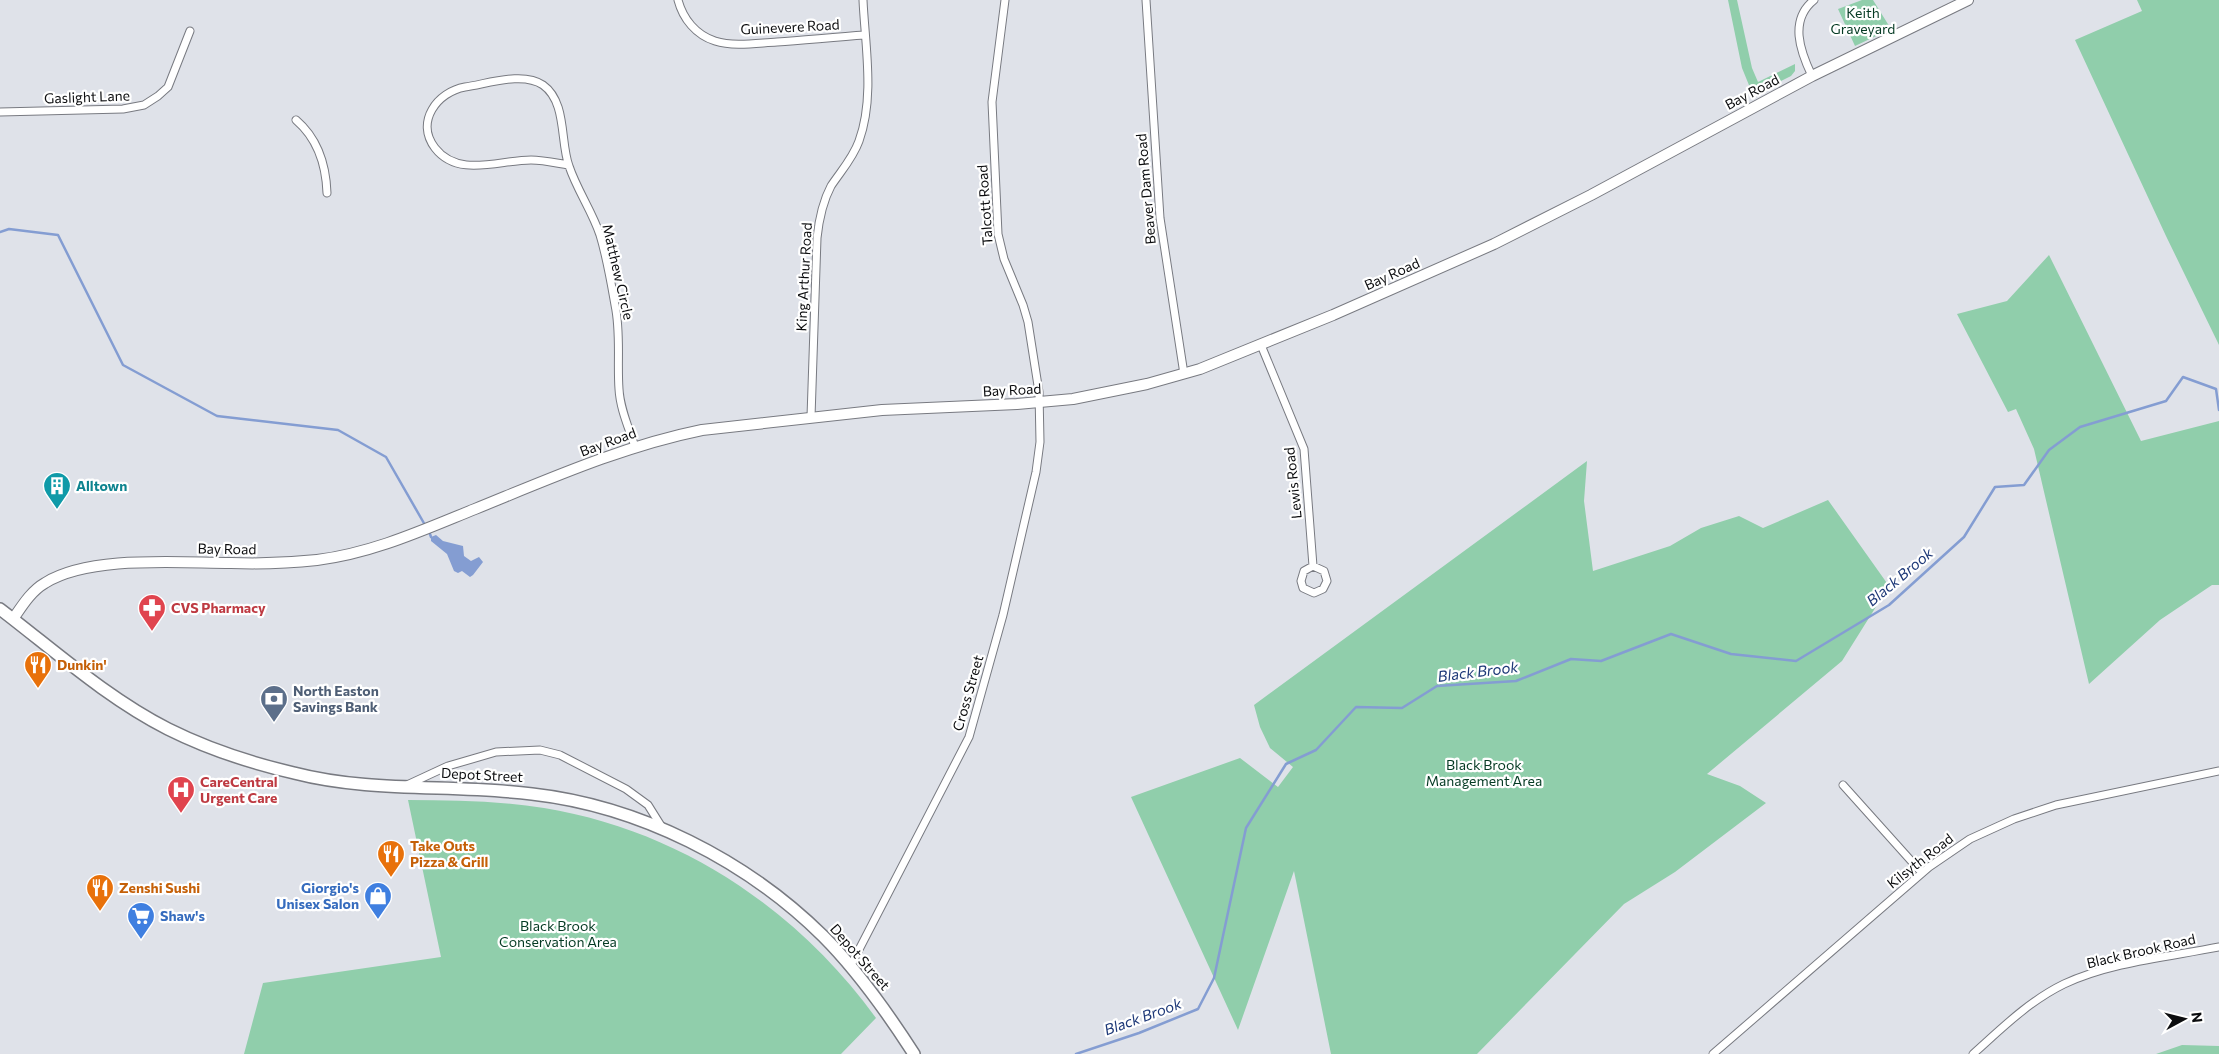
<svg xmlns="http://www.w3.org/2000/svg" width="2219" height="1054" font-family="Commissioner,sans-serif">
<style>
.green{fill:#90ceab}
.water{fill:#849dd2}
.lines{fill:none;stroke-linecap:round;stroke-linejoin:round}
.stream{stroke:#849dd2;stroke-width:2.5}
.minor-casing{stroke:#787a81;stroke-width:9}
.secondary-casing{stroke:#787a81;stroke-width:12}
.trunk-casing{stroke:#787a81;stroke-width:14}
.minor{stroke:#fff;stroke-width:7}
.secondary{stroke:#fff;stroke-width:10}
.trunk{stroke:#fff;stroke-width:11}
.labels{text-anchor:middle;stroke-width:4.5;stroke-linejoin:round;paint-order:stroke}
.park-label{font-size:14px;fill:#043a23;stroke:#fff}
.street-label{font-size:14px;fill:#0c0d0f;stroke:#fff}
.culture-label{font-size:14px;font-weight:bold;fill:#0d838f;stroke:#fff;text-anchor:start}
.health-label{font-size:14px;font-weight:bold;fill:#be3a42;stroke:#fff;text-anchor:start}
.food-label{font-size:14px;font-weight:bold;fill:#c56008;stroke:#fff;text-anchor:start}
.service-label{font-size:14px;font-weight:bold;fill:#4e5e75;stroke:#fff;text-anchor:start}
.shop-label{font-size:14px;font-weight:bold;fill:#366cbe;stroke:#fff;text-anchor:end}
.water-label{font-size:15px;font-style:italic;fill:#1e3978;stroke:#fff}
</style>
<rect width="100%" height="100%" fill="#dfe2e9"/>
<path class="green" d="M1728,0h9l15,68 6,14 37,-18v7l-4,5 -38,19 -11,-27z
M1862,0h11l18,29 -36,17 -17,-37z
M2137,0h82v345l-53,-109 -91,-196 67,-29z
M2049,255l92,186 78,-20v164h-7l-52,35 -71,64 -55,-235 -18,-40 -8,3 -51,-98 50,-13z
M1587,461l-3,40 9,70 77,-25 31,-18 38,-12 24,12 65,-28 61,86 -47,75 -135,113 33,12 26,17 -91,69 -51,32 -147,150h-146l-37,-183 -56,159 -107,-233 109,-39 38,29 15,-20 -23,-19 -10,-21 -6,-22z
M408,800c45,0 91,1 136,8 135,22 252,100 332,210l-35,36h-597l19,-71 178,-26z
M2182,1045l37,1v8h-63z"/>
<path class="water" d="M436,535l7,6 20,5 1,10 7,5 8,-4 4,5 -10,13 -3,2 -8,-6 -4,2 -4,-2 -7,-17 -16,-13v-4z"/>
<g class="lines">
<path class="stream" d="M0,232l9,-3 49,6 65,130 94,51 121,14 48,27 39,68
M430,534l1,3
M1076,1054l63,-21 59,-24 16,-31 32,-150 40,-64 30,-14 40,-43 46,1 35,-22 79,-5 55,-22 30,2 70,-27 60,20 65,7 93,-56 75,-68 31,-50 29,-2 25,-35 31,-23 86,-26 17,-24 33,12 3,21"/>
<defs>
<path id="minor" d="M678,0c5,19 18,35 37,41 19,6 42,2 62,1 29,-2 58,-5 88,-7
M1146,0l14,218 24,156
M1812,76c-12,-25 -23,-56 2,-76
M0,112l123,-3 21,-4 14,-9 10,-9 22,-56
M296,120c21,18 30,45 31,73
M568,165c-12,-2 -25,-5 -37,-5 -32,0 -73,18 -96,-12 -20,-26 2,-56 30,-61 22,-3 58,-16 78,-2 24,17 17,57 26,81 8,24 23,45 31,69 7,23 11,47 15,70 6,28 2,56 4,84 1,20 10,39 16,58
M1261,345l43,104 9,117 -9,5 -3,10 2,7 11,5 9,-4 4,-8 -3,-10 -11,-5
M811,417l6,-179c2,-19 5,-35 14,-52 10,-15 22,-28 28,-45 16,-44 6,-96 4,-141
M407,785l41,-19 48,-14 44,-2 20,5 66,34 22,16 15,24
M1843,785l79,88
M850,967l119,-230 34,-122 33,-143 4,-30 -1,-50 -11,-70 -5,-17 -19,-46 -6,-25 -6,-132 13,-102
M1713,1054l216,-187 41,-28 44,-20 42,-14 163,-34
M1973,1054c28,-25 56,-53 91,-70 47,-22 104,-27 155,-37"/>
<path id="secondary" d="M13,619c9,-13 18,-28 32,-36 45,-28 134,-20 186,-20 29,1 58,0 86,-3 56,-7 106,-30 158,-51 74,-30 148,-63 227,-79l180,-20 135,-6 56,-5 74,-15 53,-15 133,-54 161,-71 97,-49 221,-119 156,-76"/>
<path id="trunk" d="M0,609c55,42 107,89 168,120 40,20 83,34 126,44 77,20 159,11 238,21 107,12 214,66 291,142 35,35 64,76 91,118"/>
</defs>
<use href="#minor" class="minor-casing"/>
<use href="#secondary" class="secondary-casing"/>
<use href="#trunk" class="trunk-casing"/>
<use href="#minor" class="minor"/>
<use href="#secondary" class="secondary"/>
<use href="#trunk" class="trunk"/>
</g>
<defs>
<symbol id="building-pin" viewBox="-11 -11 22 30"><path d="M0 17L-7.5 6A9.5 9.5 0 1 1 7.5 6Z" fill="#0f9aa8" stroke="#fff"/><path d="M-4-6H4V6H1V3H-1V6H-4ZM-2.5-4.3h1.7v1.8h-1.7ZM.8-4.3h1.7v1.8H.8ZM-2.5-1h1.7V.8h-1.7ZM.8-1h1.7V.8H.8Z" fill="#fff"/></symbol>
<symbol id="pharmacy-pin" viewBox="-11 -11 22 30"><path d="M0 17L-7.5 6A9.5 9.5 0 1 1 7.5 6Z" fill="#e0444e" stroke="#fff"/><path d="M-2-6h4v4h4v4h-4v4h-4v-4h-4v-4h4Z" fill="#fff"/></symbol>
<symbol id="restaurant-pin" viewBox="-11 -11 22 30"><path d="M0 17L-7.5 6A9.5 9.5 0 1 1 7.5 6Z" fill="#e8710a" stroke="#fff"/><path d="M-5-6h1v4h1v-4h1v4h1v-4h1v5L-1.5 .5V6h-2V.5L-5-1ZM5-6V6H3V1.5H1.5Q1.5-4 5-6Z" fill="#fff"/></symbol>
<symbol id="bank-pin" viewBox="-11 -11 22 30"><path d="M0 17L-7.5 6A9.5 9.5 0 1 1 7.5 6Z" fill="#5c6f8a" stroke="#fff"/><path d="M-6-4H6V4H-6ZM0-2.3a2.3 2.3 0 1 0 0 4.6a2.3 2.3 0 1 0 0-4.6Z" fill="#fff"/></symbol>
<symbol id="hospital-pin" viewBox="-11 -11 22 30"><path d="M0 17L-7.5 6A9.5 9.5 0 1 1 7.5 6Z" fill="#e0444e" stroke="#fff"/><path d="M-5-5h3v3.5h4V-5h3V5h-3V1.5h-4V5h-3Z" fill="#fff"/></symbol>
<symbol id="shop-pin" viewBox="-11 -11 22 30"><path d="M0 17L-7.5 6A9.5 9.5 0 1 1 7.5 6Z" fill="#3f7fe0" stroke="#fff"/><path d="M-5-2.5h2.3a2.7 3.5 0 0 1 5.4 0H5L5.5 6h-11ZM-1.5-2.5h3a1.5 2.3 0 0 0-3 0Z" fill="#fff"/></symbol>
<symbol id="supermarket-pin" viewBox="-11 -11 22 30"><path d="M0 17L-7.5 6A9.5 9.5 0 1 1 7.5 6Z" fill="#3f7fe0" stroke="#fff"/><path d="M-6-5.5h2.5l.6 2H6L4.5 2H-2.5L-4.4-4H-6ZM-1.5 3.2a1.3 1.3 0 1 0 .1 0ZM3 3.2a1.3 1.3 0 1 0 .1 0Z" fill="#fff"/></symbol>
</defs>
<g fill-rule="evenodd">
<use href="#building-pin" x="41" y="470" width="32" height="43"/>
<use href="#pharmacy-pin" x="136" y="592" width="32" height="43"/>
<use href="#restaurant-pin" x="22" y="649" width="32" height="43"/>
<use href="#bank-pin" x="258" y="683" width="32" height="43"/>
<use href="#hospital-pin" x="165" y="774" width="32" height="43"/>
<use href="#restaurant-pin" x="375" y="838" width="32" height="43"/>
<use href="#restaurant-pin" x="84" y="872" width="32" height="43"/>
<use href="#shop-pin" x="362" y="880" width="32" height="43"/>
<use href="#supermarket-pin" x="125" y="900" width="32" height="43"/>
</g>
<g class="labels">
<g class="park-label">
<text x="1863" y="18">Keith<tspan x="1863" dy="16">Graveyard</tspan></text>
<text x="1484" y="770">Black Brook<tspan x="1484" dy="16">Management Area</tspan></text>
<text x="558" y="931">Black Brook<tspan x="558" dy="16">Conservation Area</tspan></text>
</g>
<g class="street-label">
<text transform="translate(790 27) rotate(-3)" y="5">Guinevere Road</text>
<text transform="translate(1752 92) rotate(-28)" y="5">Bay Road</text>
<text transform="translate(87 97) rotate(-2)" y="5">Gaslight Lane</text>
<text transform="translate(1146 189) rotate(-95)" y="5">Beaver Dam Road</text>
<text transform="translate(985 205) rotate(-94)" y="5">Talcott Road</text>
<text transform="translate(618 272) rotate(77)" y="5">Matthew Circle</text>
<text transform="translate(1392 274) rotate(-24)" y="5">Bay Road</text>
<text transform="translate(804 277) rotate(-87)" y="5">King Arthur Road</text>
<text transform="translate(1012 390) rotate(-3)" y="5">Bay Road</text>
<text transform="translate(608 442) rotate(-20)" y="5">Bay Road</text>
<text transform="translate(1293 483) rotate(-96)" y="5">Lewis Road</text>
<text transform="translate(227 549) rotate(1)" y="5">Bay Road</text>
<text transform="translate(968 693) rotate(-74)" y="5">Cross Street</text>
<text transform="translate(482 775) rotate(3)" y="5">Depot Street</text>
<text transform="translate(1920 861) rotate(-38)" y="5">Kilsyth Road</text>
<text transform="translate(2141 951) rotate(-13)" y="5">Black Brook Road</text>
<text transform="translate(860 957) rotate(49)" y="5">Depot Street</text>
</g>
<g class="culture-label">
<text x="76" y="491">Alltown</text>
</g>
<g class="health-label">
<text x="171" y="613">CVS Pharmacy</text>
<text x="200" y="787">CareCentral<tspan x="200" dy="16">Urgent Care</tspan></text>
</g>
<g class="food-label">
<text x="57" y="670">Dunkin'</text>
<text x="410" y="851">Take Outs<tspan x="410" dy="16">Pizza &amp; Grill</tspan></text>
<text x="119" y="893">Zenshi Sushi</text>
</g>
<g class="service-label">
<text x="293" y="696">North Easton<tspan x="293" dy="16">Savings Bank</tspan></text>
</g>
<g class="shop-label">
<text x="359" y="893">Giorgio's<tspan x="359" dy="16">Unisex Salon</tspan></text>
<text x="160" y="921" text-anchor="start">Shaw's</text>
</g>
<g class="water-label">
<text transform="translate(1900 577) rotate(-40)" y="5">Black Brook</text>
<text transform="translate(1478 672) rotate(-7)" y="5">Black Brook</text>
<text transform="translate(1143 1017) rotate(-20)" y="5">Black Brook</text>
</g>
</g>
<g transform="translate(2184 1019) rotate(83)" stroke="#ffffff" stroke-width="4" paint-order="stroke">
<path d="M0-4L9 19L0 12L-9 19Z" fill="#0c0d0f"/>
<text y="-8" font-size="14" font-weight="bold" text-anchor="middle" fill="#0c0d0f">N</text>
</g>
</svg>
